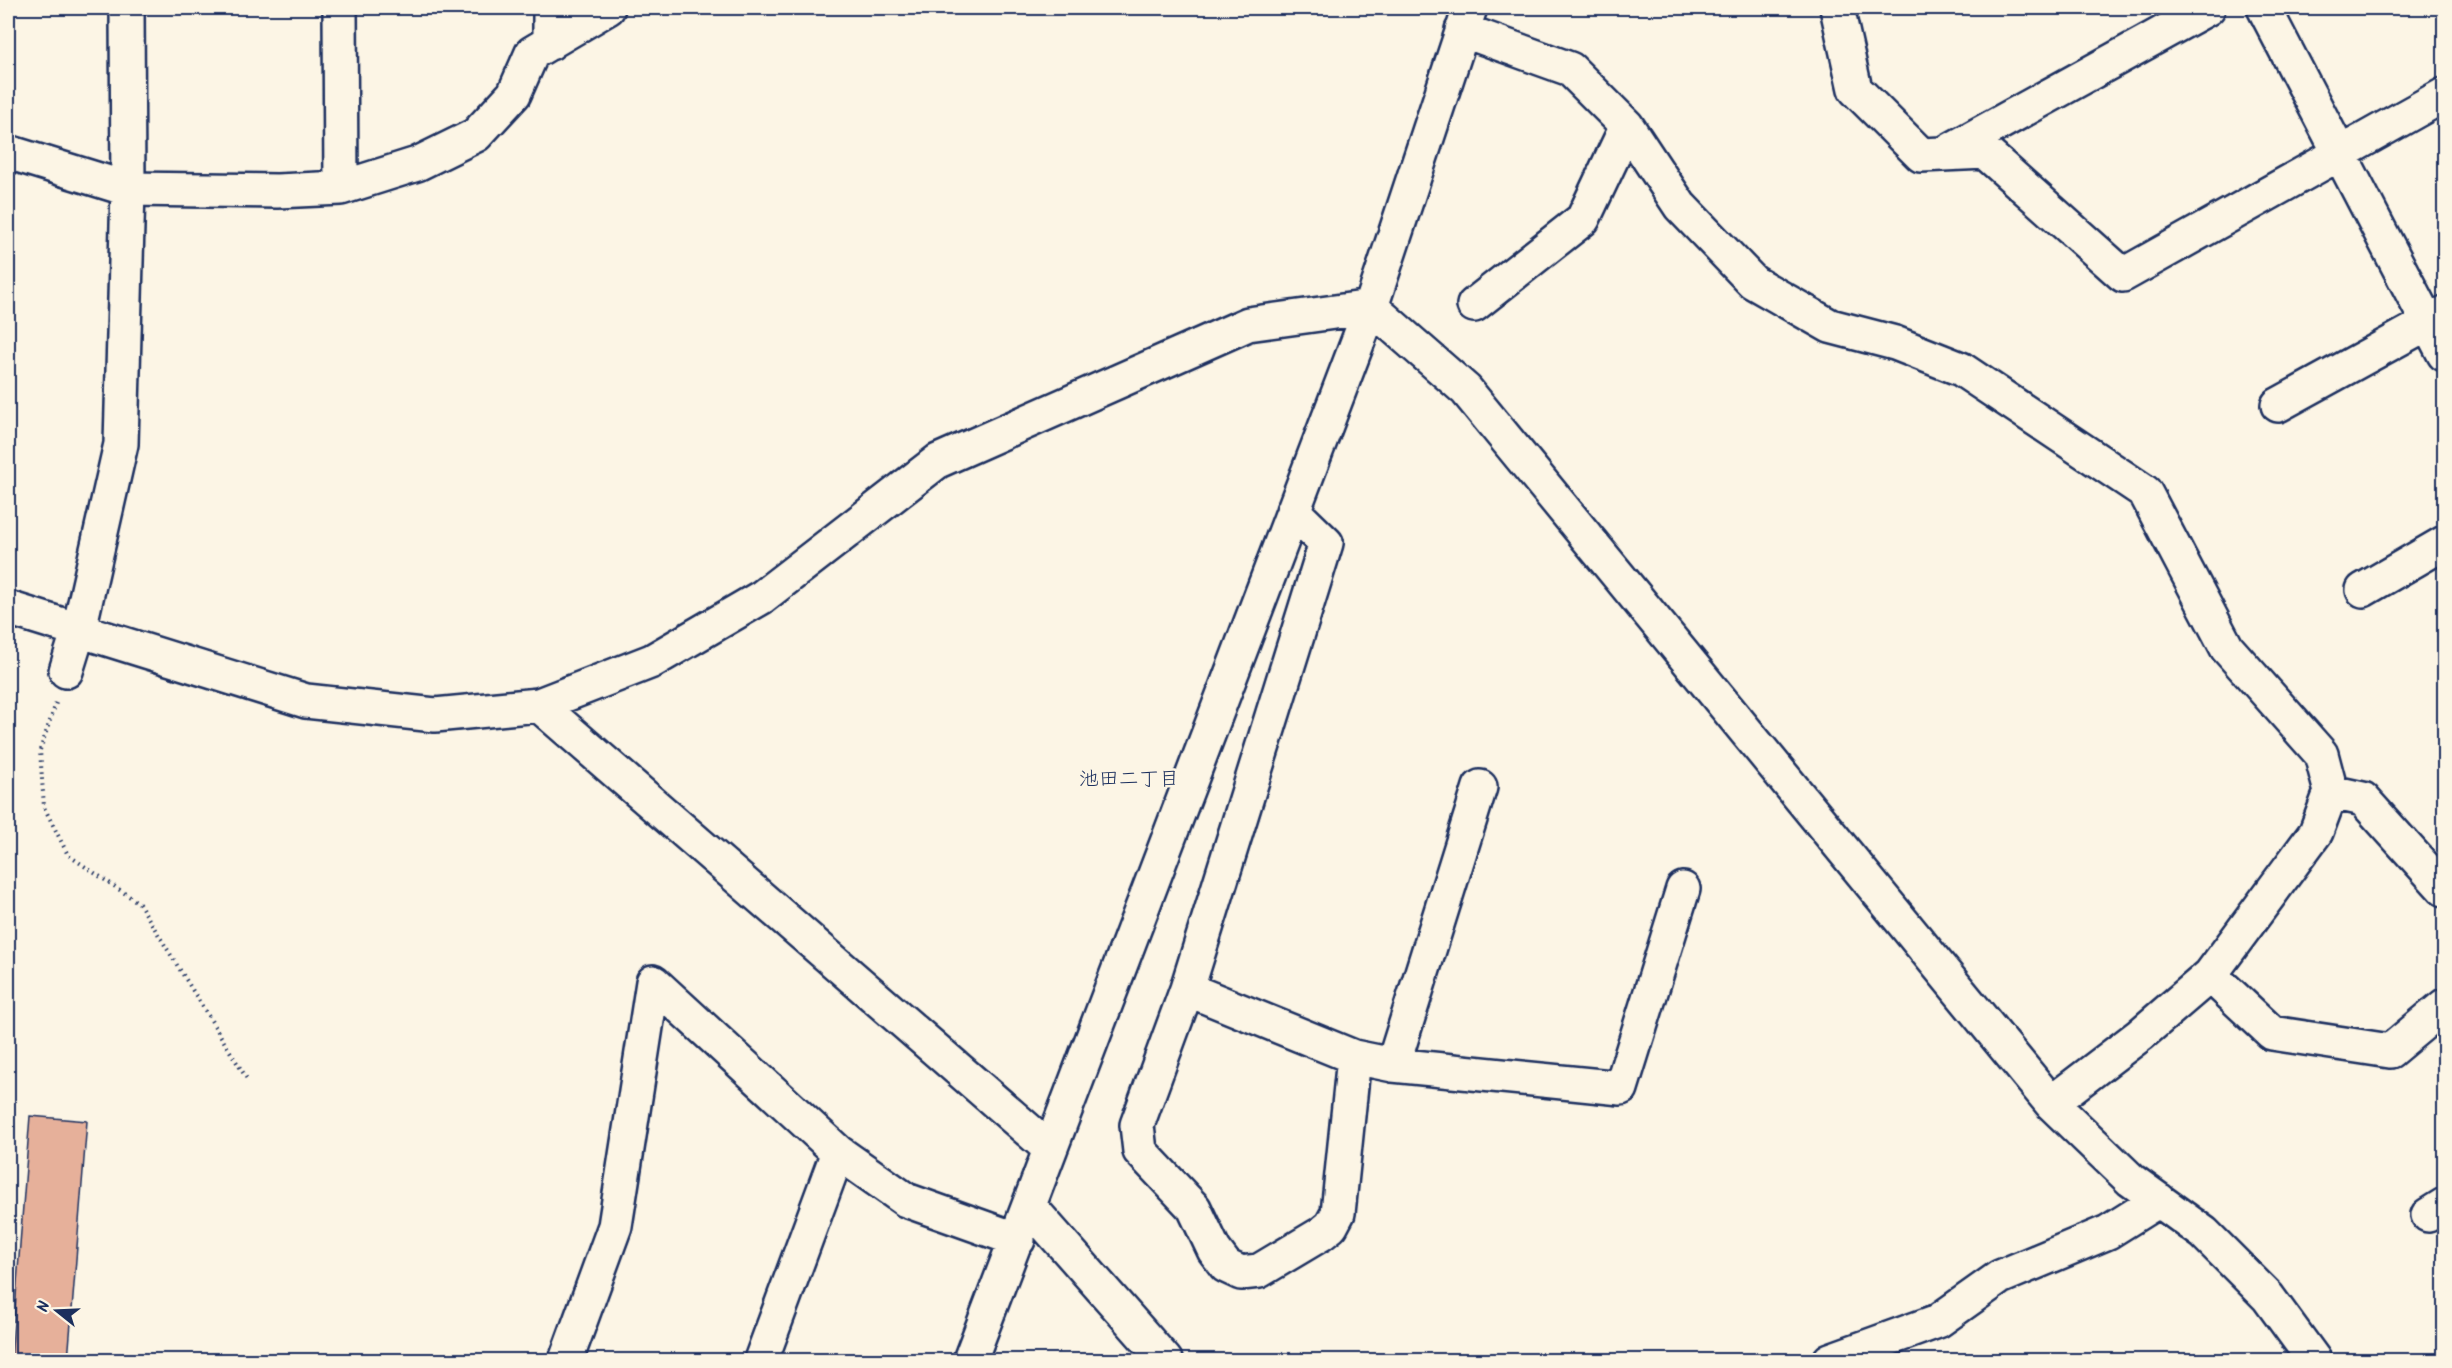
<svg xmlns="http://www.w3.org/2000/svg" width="2452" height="1368" font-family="Kalam,'Klee One',sans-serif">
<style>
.building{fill:#e6b09a;stroke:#1b2f5e;stroke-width:1.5}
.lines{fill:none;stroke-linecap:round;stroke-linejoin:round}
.minor-casing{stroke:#1b2f5e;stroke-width:38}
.path{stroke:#1b2f5e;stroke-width:4;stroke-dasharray:1.5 4.5;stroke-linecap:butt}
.minor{stroke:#fcf5e5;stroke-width:33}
.labels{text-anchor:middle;stroke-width:5;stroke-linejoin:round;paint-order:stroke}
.neighbourhood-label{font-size:20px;fill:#1b2f5e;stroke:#fcf5e5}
</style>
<rect width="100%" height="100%" fill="#fcf5e5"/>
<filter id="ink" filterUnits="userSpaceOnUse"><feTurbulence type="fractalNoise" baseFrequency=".0167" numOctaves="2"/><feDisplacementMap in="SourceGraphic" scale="12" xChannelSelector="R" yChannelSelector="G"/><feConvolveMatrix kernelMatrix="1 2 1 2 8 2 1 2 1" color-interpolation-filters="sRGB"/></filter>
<g filter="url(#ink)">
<path class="building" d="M30,1116l57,5 -19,239h-57z"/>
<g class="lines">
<defs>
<path id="minor" d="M340,8l1,180
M1837,8l18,81 66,66 64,-3 138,123 321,-180
M2264,8l180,346
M1462,30l108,39 57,57 53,80 73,76 77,44 65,17 66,26 184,123 82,156 94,106 10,38 -15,40 -106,143 -70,60 -89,68
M550,43v-35
M1949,151l259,-143
M8,152l120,37 149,2 64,-3 76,-24 59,-29 38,-41 18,-41 76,-45
M1474,305l109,-86 44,-93
M2278,405l166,-91
M1293,511l33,32 -139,446 -50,136 3,26 54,57 20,42 12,16 15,7 18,-2 62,-37 10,-8 7,-13 16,-156
M2363,590l81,-47
M8,608l298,93 129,14 104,-10 113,-44 110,-64 176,-136 310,-137 123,-17 95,83 585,713 80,77 73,53 64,64 46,63
M66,671l13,-42 42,-185 7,-255 -1,-181
M539,705l511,444
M2331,792l32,7 81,90
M2210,975l62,58 118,18 54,-45
M1187,989l167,68 39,8 228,23 62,-199
M1393,1065l87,-278
M1030,1207l135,153
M2428,1215l16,-10
M566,1360l49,-134 38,-244 185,170 68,48 112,40
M761,1360l77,-208
M970,1360l401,-1053 99,-299
M1830,1360l108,-39 62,-44 108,-45 51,-32"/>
</defs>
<use href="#minor" class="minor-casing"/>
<path class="path" d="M56,703l-16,47 4,57 24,48 71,48 108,176"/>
<use href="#minor" class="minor"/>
</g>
</g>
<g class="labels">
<g class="neighbourhood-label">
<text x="1129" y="785">池田二丁目</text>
</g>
</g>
<rect width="2452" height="1368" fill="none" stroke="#fcf5e5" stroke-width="30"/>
<rect x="15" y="15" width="2422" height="1338" fill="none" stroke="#1b2f5e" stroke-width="2" filter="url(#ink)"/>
<g transform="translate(57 1311) rotate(288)" stroke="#fcf5e5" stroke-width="4.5" paint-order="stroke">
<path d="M0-4.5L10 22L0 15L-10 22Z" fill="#1b2f5e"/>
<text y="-9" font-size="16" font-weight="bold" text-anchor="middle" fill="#1b2f5e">N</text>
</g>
</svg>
